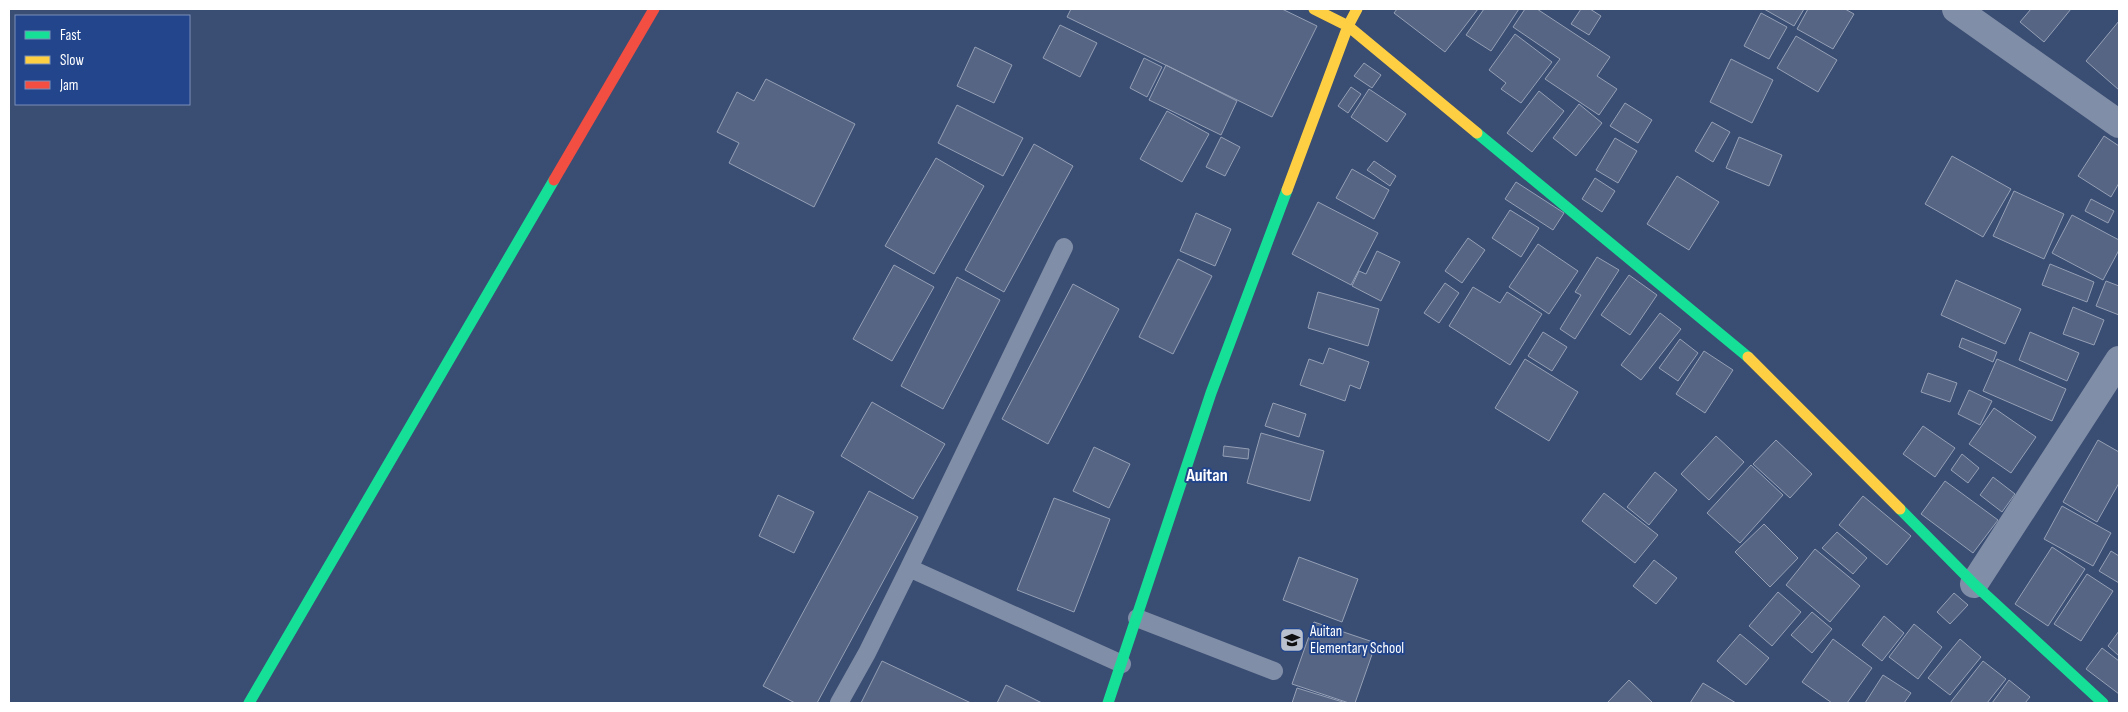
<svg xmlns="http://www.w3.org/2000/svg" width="2128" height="712" font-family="'Sofia Sans Condensed',sans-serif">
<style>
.building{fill:#566583;stroke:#95a0b6}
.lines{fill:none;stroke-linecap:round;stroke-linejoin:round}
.lane{stroke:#818ea7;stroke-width:18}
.street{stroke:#818ea7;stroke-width:28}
.fast{stroke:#16e098;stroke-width:11}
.slow{stroke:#ffcf43;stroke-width:11}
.jam{stroke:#f24e42;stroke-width:11}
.labels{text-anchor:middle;stroke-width:4;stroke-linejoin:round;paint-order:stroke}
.poi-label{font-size:15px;fill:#fff;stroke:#22458b;text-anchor:start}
.quarter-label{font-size:18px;font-weight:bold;fill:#fff;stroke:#22458b}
</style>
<rect width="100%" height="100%" fill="#3a4d73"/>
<path class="building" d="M1071,9h211l35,17 -45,91 -205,-100z
M1397,9h81l-33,43 -51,-39z
M1484,9h35l-28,42 -25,-16z
M1525,9h12l73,48 -13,19 20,13 -18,26 -54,-36 15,-20 -47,-32z
M1581,9h9l11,7 -12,19 -18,-11z
M1764,9h40l-10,17z
M1808,9h37l9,5 -21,35 -36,-20z
M2031,9h40l-27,33 -24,-20z
M1761,13l26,14 -18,32 -25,-13z
M2119,21v69l-33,-29z
M1060,25l37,18 -17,34 -37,-19z
M1515,34l37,28 -31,41 -20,-14 5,-6 -17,-13z
M1796,36l41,24 -19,32 -41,-24z
M975,47l37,18 -18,38 -37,-17z
M1144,58l18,9 -15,30 -17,-9z
M1731,59l42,21 -21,43 -42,-21z
M1364,63l17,12 -9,13 -18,-12z
M1166,65l71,36 -16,34 -72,-35z
M766,79l89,45 -41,83 -85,-44 10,-20 -22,-11 20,-40 17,9z
M1351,87l10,7 -13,19 -10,-7z
M1369,89l37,25 -19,28 -36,-25z
M1539,91l25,20 -32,41 -25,-19z
M1625,103l27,17 -14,23 -28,-17z
M1579,104l23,19 -26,33 -23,-18z
M957,105l66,33 -20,38 -65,-33z
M1167,111l42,23 -27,48 -42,-23z
M1712,122l18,10 -17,30 -18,-11z
M2104,136l15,10v37l-8,14 -33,-21z
M1221,137l19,10 -15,29 -19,-9z
M1739,137l43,18 -13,31 -43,-18z
M1615,138l22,13 -19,32 -22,-13z
M1034,144l39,22 -69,126 -39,-22z
M1952,156l59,33 -28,48 -58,-33z
M936,158l48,28 -50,88 -49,-28z
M1374,161l22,15 -6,10 -23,-16z
M1352,169l37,21 -15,29 -38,-21z
M1677,176l42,26 -30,48 -42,-26z
M1595,178l20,13 -13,21 -20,-13z
M1516,182l48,31 -11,17 -48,-31z
M2014,191l50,23 -20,45 -51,-23z
M2091,199l23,12 -6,12 -23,-12z
M1318,202l60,31 -27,52 -59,-31z
M1510,210l29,18 -18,29 -29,-19z
M1196,213l35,16 -16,37 -35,-15z
M2072,215l47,25v10l-16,30 -51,-27z
M1468,238l17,12 -23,33 -17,-12z
M1538,244l40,27 -29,43 -40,-27z
M1377,251l23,11 -19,39 -29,-15 7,-15 7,3z
M1597,257l22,13 -44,69 -15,-10 21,-34 -6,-3z
M1178,259l34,17 -39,78 -34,-17z
M2050,264l44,18 -7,20 -45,-17z
M894,265l40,22 -42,74 -39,-22z
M1629,275l28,20 -27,40 -29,-20z
M957,277l43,23 -57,109 -42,-23z
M1956,280l65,29 -16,35 -64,-29z
M2106,281l13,5v29l-23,-9z
M1445,283l14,10 -20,30 -15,-10z
M1073,284l46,25 -71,135 -46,-25z
M1473,287l27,16 7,-11 35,22 -32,51 -61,-39z
M1318,292l61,17 -11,37 -60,-18z
M2073,307l31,13 -10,25 -31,-11z
M1660,313l21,16 -40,51 -20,-15z
M1543,332l24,15 -15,24 -24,-15z
M2030,332l49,21 -12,28 -48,-21z
M1962,338l35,14 -4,10 -34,-15z
M1680,339l18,14 -20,28 -19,-13z
M1329,348l40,14 -9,27 -10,-4 -5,16 -45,-16 9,-26 14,5z
M1704,351l29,19 -28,43 -29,-19z
M1525,359l53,33 -29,49 -54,-33z
M1997,359l69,30 -14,32 -69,-30z
M1928,373l29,10 -7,19 -29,-10z
M1969,390l23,11 -12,24 -22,-11z
M872,402l73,42 -32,55 -72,-43z
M1273,403l33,11 -7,23 -34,-11z
M1994,408l42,29 -25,36 -42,-29z
M1923,426l32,22 -20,29 -32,-23z
M1261,433l63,18 -14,50 -63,-18z
M1716,436l28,26 -35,38 -28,-26z
M1776,440l36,34 -22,24 -37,-34z
M2098,440l21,12v31l-22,39 -34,-20z
M1224,446l25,3 -1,10 -25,-3z
M1094,447l36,17 -21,44 -36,-17z
M1962,454l17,14 -11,15 -17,-13z
M1751,465l32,30 -43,48 -33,-30z
M1655,472l22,18 -28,35 -22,-18z
M1993,477l22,17 -13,18 -22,-17z
M1945,481l53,39 -25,33 -52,-39z
M869,491l49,26 -101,186h-22l-32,-17z
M1604,493l54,42 -23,28 -53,-42z
M778,495l36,17 -20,41 -35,-17z
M1863,496l48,40 -24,29 -48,-40z
M1054,498l56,21 -36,93 -57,-22z
M2062,506l49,27 -18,33 -49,-27z
M1764,524l34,34 -28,29 -35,-35z
M1837,532l30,26 -14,16 -31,-26z
M2052,547l33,22 -37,57 -33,-22z
M1815,549l45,37 -30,36 -44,-37z
M2111,551l8,5v27l-20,-12z
M1299,557l59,22 -16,43 -59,-22z
M1654,560l23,18 -21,26 -23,-18z
M2087,574l26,17 -32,50 -27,-17z
M1778,592l23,20 -29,34 -23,-20z
M1954,593l14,12 -18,19 -13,-12z
M1812,612l20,17 -20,24 -21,-18z
M1884,616l20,17 -22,28 -20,-16z
M1314,622l62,21 -21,60h-6l-57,-19z
M1914,624l28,23 -24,32 -29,-22z
M2119,631v25l-11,-10z
M1740,634l29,24 -23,27 -29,-24z
M1833,639l39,29 -25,35h-15l-30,-21z
M1960,639l21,18 -31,38 -22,-17z
M2102,648l17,13v33l-33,-25z
M882,661l89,42h-110z
M1983,661l23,18 -19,24h-37z
M1883,675l28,18 -7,10h-39z
M1629,680l24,23h-46z
M2009,680l21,17 -5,6h-33z
M1703,683l33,20h-46z
M1006,685l36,18h-45z
M1297,688l49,15h-54z"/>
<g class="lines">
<path class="lane" d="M1064,247l-155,321 213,96
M1137,618l137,53
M839,703l28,-50 42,-85"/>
<path class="street" d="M1956,9l163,115
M1974,584l145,-224"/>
<path class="fast" d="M1477,133l271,224
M1900,509l74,75 129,119
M249,703l305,-523
M1108,703l103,-310 76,-203"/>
<path class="slow" d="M1314,9l34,17 129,107
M1287,190l61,-164 9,-17
M1748,357l152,152"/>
<path class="jam" d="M554,180l100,-171"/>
</g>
<defs>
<symbol id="school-square" viewBox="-11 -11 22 22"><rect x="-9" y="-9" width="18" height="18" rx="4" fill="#bac1ce" stroke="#22458b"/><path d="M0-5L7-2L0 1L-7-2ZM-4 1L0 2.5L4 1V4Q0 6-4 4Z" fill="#111"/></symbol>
</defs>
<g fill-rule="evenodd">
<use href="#school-square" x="1278" y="626" width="28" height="28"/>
</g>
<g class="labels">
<g class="poi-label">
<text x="1310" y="636">Auitan<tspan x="1310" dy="17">Elementary School</tspan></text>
</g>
<g class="quarter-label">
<text x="1207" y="481">Auitan</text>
</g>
</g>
<rect width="2128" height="712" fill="none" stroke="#ffffff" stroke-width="20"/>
<rect x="15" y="15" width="175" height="90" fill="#22458b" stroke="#7a8fb9"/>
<rect x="25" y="31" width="25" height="8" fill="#16e098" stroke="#7a8fb9"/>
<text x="60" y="40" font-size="15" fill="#ffffff">Fast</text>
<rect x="25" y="56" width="25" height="8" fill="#ffcf43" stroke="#7a8fb9"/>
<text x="60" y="65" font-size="15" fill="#ffffff">Slow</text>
<rect x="25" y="81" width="25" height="8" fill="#f24e42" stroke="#7a8fb9"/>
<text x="60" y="90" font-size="15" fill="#ffffff">Jam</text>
</svg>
